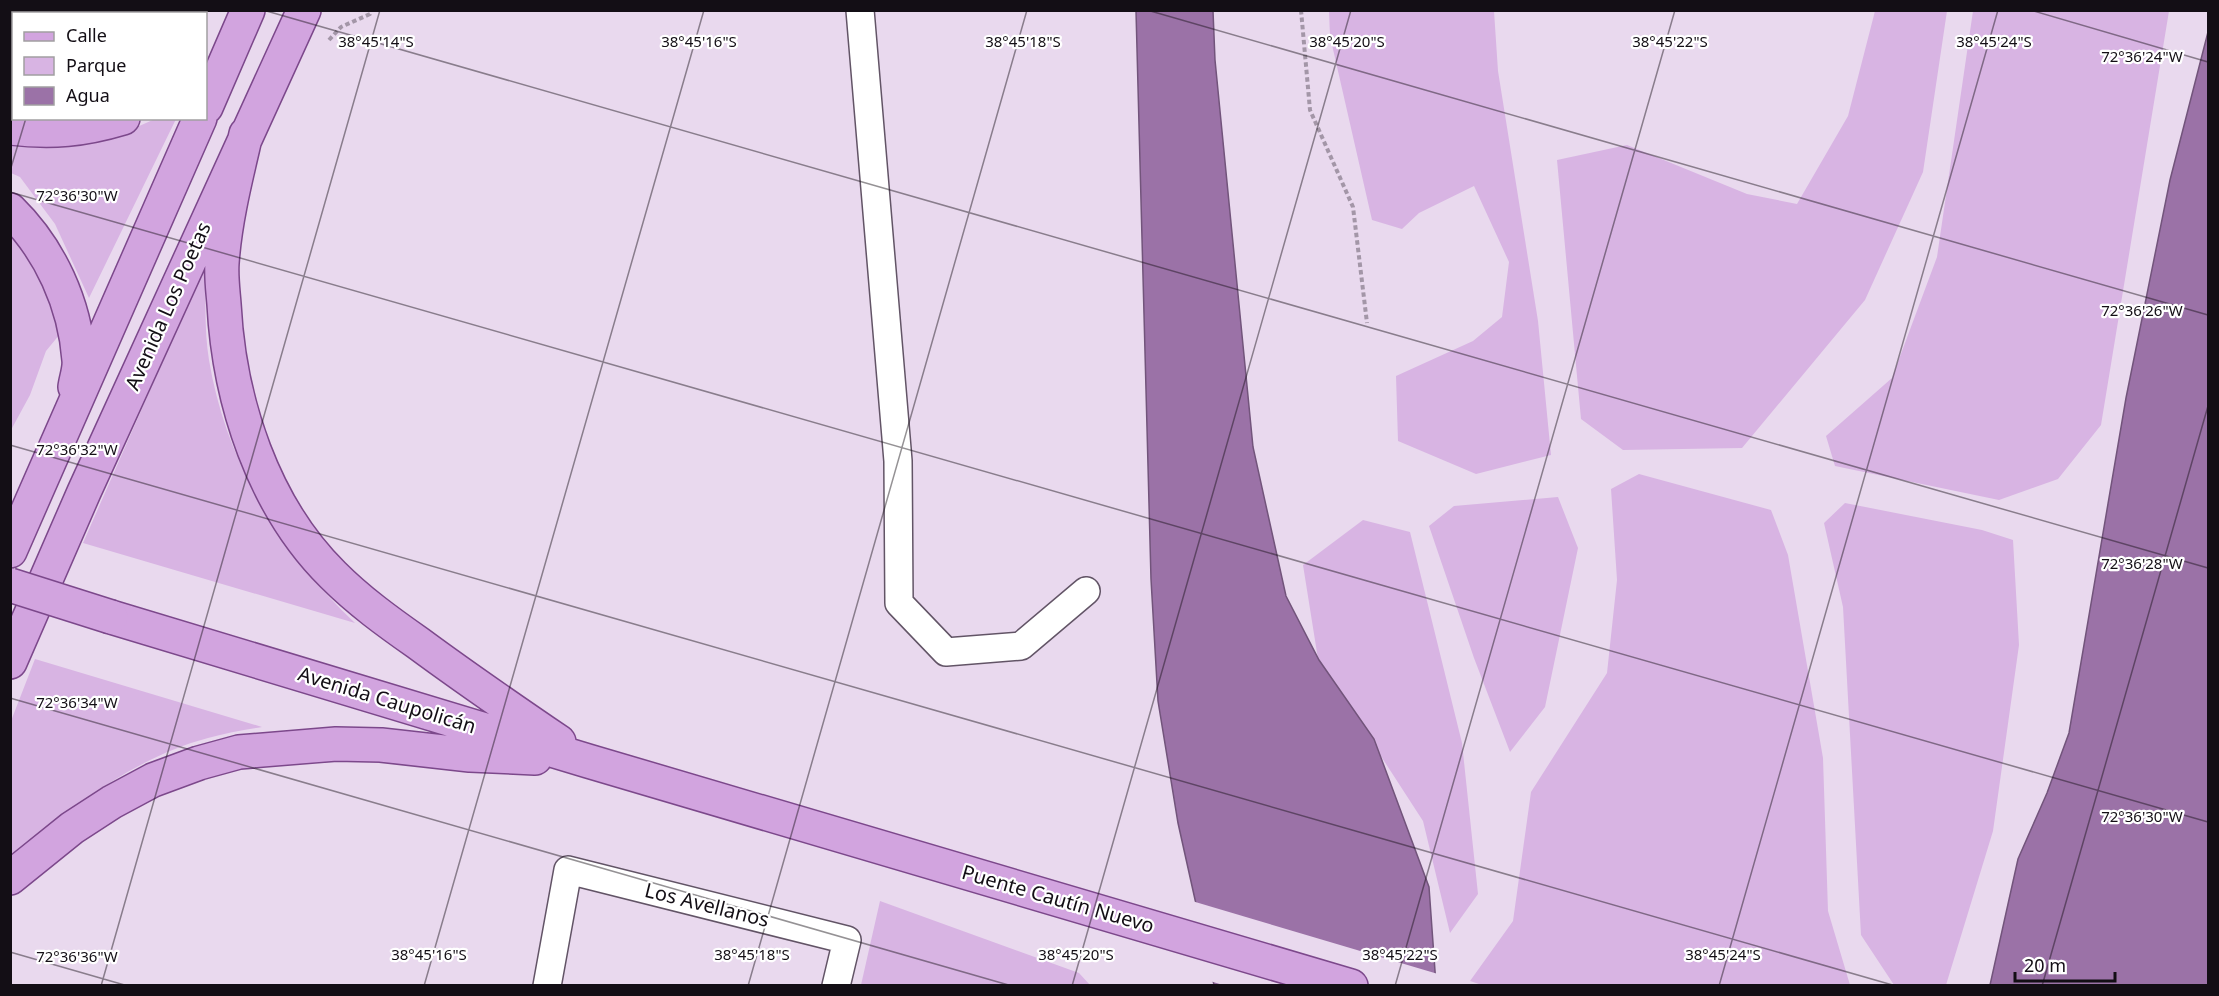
<svg xmlns="http://www.w3.org/2000/svg" width="2219" height="996" font-family="'Noto Sans',sans-serif">
<style>
.green{fill:#d8b4e3}
.water{fill:#9b72a7;stroke:#72547b;stroke-width:1.5}
.pier{fill:#e9d9ee}
.lines{fill:none;stroke-linecap:round;stroke-linejoin:round}
.lane-casing{stroke:#625466;stroke-width:16}
.street-casing{stroke:#625466;stroke-width:30}
.primary-casing{stroke:#7c488b;stroke-width:36}
.path{stroke:#a396a7;stroke-width:4;stroke-dasharray:4.5 3;stroke-linecap:butt}
.lane{stroke:#fff;stroke-width:14}
.street{stroke:#fff;stroke-width:27}
.primary{stroke:#d2a4df;stroke-width:33}
.primary-bridge-casing{stroke:#7c488b;stroke-width:36;stroke-linecap:butt}
.primary-bridge{stroke:#d2a4df;stroke-width:33}
.ticks{fill:none;stroke:#130e15;stroke-width:1.5;stroke-opacity:0.45}
.labels{text-anchor:middle;stroke-width:4.5;stroke-linejoin:round;paint-order:stroke}
.street-label{font-size:20px;fill:#130e15;stroke:#fff}
.ticks-label{font-size:15px;text-anchor:middle;fill:#130e15;stroke:#fff;stroke-width:4.5;stroke-linejoin:round;paint-order:stroke}
</style>
<rect width="100%" height="100%" fill="#e9d9ee"/>
<path class="green" d="M1329,11h165l4,60 40,250 13,134 -75,19 -78,-33 -2,-65 77,-35 29,-24 7,-55 -35,-76 -55,27 -17,16 -30,-9 -42,-184z
M1875,11h72l-24,161 -58,128 -123,148 -119,2 -42,-31 -24,-259 70,-15 120,49 50,10 51,-88z
M1973,11h196l-68,414 -43,54 -59,21 -164,-34 -9,-30 66,-58 45,-121z
M155,119h21l-87,179 -34,-74 -35,-47 -9,-4 -1,-33 118,-9z
M11,235l29,33 20,66 -14,17 -16,44 -19,35z
M205,265c1,31 -1,64 4,95 17,102 71,192 146,263l-272,-80z
M1639,474l132,36 17,45 35,203 5,153 22,74 -365,1 -15,-5 43,-60 18,-129 76,-119 10,-93 -6,-91z
M1558,497l20,51 -33,159 -35,45 -36,-94 -45,-132 25,-20z
M1845,503l137,27 31,10 6,105 -26,186 -47,154h-52l-33,-50 -18,-328 -19,-84z
M1363,520l47,12 52,211 16,151 -28,39 -27,-112 -105,-162 -15,-94z
M35,659l227,68c-18,3 -36,6 -54,11 -75,20 -139,71 -197,119v-136z
M880,901l199,72 11,12h-229z"/>
<path class="water" d="M1136,11h77l2,49 38,387 33,149 33,64 55,79 55,148 7,98h-222l-36,-162 -20,-122 -7,-122z
M2208,32v953h-218l28,-126 29,-66 22,-60 57,-335 44,-218z"/>
<path class="pier" d="M1192,901l246,73 1,12h-213l-16,-5z"/>
<g class="lines">
<defs>
<path id="lane" d="M47,14v-4
M10,85h4"/>
<path id="street" d="M860,10l38,451 1,142 47,49 75,-6 65,-55
M547,986l21,-116 279,70 -11,46"/>
<path id="primary" d="M206,107l42,-97
M10,128c42,5 73,2 113,-10
M246,134c-10,43 -21,86 -24,129 -1,14 1,28 2,41 5,97 39,202 109,271 26,26 55,47 85,68 46,34 94,67 141,99
M10,210c40,39 65,94 69,150 1,9 -3,19 -4,27
M10,551l190,-433
M111,617l477,144 763,225
M10,662l74,-170 220,-482
M10,878l62,-50 40,-26 41,-22 46,-17 40,-11 97,-8 45,1 89,10 65,3"/>
</defs>
<use href="#lane" class="lane-casing"/>
<use href="#street" class="street-casing"/>
<use href="#primary" class="primary-casing"/>
<path class="path" d="M1301,10l9,100 43,97 14,116
M329,40l12,-13 29,-13 1,-4"/>
<use href="#lane" class="lane"/>
<use href="#street" class="street"/>
<use href="#primary" class="primary"/>
<defs>
<path id="primary-bridge" d="M10,585l101,32"/>
</defs>
<use href="#primary-bridge" class="primary-bridge-casing"/>
<use href="#primary-bridge" class="primary-bridge"/>
</g>
<path class="ticks" d="M263,10l1945,558M1147,10l1061,305M2030,10l178,52M56,14l1,-4M10,171l16,-53M10,192l2198,630M10,445l1886,541M10,698l1002,288M10,952l118,34M101,986l279,-976M424,986l280,-976M748,986l279,-976M1072,986l279,-976M1395,986l280,-976M1719,986l279,-976M2042,986l166,-580"/>
<g class="labels">
<g class="street-label">
<text transform="translate(168 306) rotate(-66)" y="7">Avenida Los Poetas</text>
<text transform="translate(387 700) rotate(17)" y="7">Avenida Caupolicán</text>
<text transform="translate(1058 899) rotate(16)" y="7">Puente Cautín Nuevo</text>
<text transform="translate(707 905) rotate(14)" y="7">Los Avellanos</text>
</g>
</g>
<g class="ticks-label">
<text x="376" y="47">38°45'14"S</text>
<text x="699" y="47">38°45'16"S</text>
<text x="1023" y="47">38°45'18"S</text>
<text x="1347" y="47">38°45'20"S</text>
<text x="1670" y="47">38°45'22"S</text>
<text x="1994" y="47">38°45'24"S</text>
<text x="2142" y="62">72°36'24"W</text>
<text x="77" y="201">72°36'30"W</text>
<text x="2142" y="316">72°36'26"W</text>
<text x="77" y="455">72°36'32"W</text>
<text x="2142" y="569">72°36'28"W</text>
<text x="77" y="708">72°36'34"W</text>
<text x="2142" y="822">72°36'30"W</text>
<text x="429" y="960">38°45'16"S</text>
<text x="752" y="960">38°45'18"S</text>
<text x="1076" y="960">38°45'20"S</text>
<text x="1400" y="960">38°45'22"S</text>
<text x="1723" y="960">38°45'24"S</text>
<text x="77" y="962">72°36'36"W</text>
</g>
<rect width="2219" height="996" fill="none" stroke="#130e15" stroke-width="24"/>
<rect x="12" y="12" width="195" height="108" fill="#ffffff" stroke="#a19fa1" stroke-width="1.5"/>
<rect x="24" y="32" width="30" height="9" fill="#d2a4df" stroke="#a19fa1" stroke-width="1.5"/>
<text x="66" y="42" font-size="18" fill="#130e15">Calle</text>
<rect x="24" y="57" width="30" height="18" fill="#d8b4e3" stroke="#a19fa1" stroke-width="1.5"/>
<text x="66" y="72" font-size="18" fill="#130e15">Parque</text>
<rect x="24" y="87" width="30" height="18" fill="#9b72a7" stroke="#a19fa1" stroke-width="1.5"/>
<text x="66" y="102" font-size="18" fill="#130e15">Agua</text>
<path d="M2015 972v9h100v-9" fill="none" stroke="#130e15" stroke-width="3"/>
<text x="2024" y="972" font-size="18" fill="#130e15" stroke="#ffffff" stroke-width="4.5" paint-order="stroke">20 m</text>
</svg>
